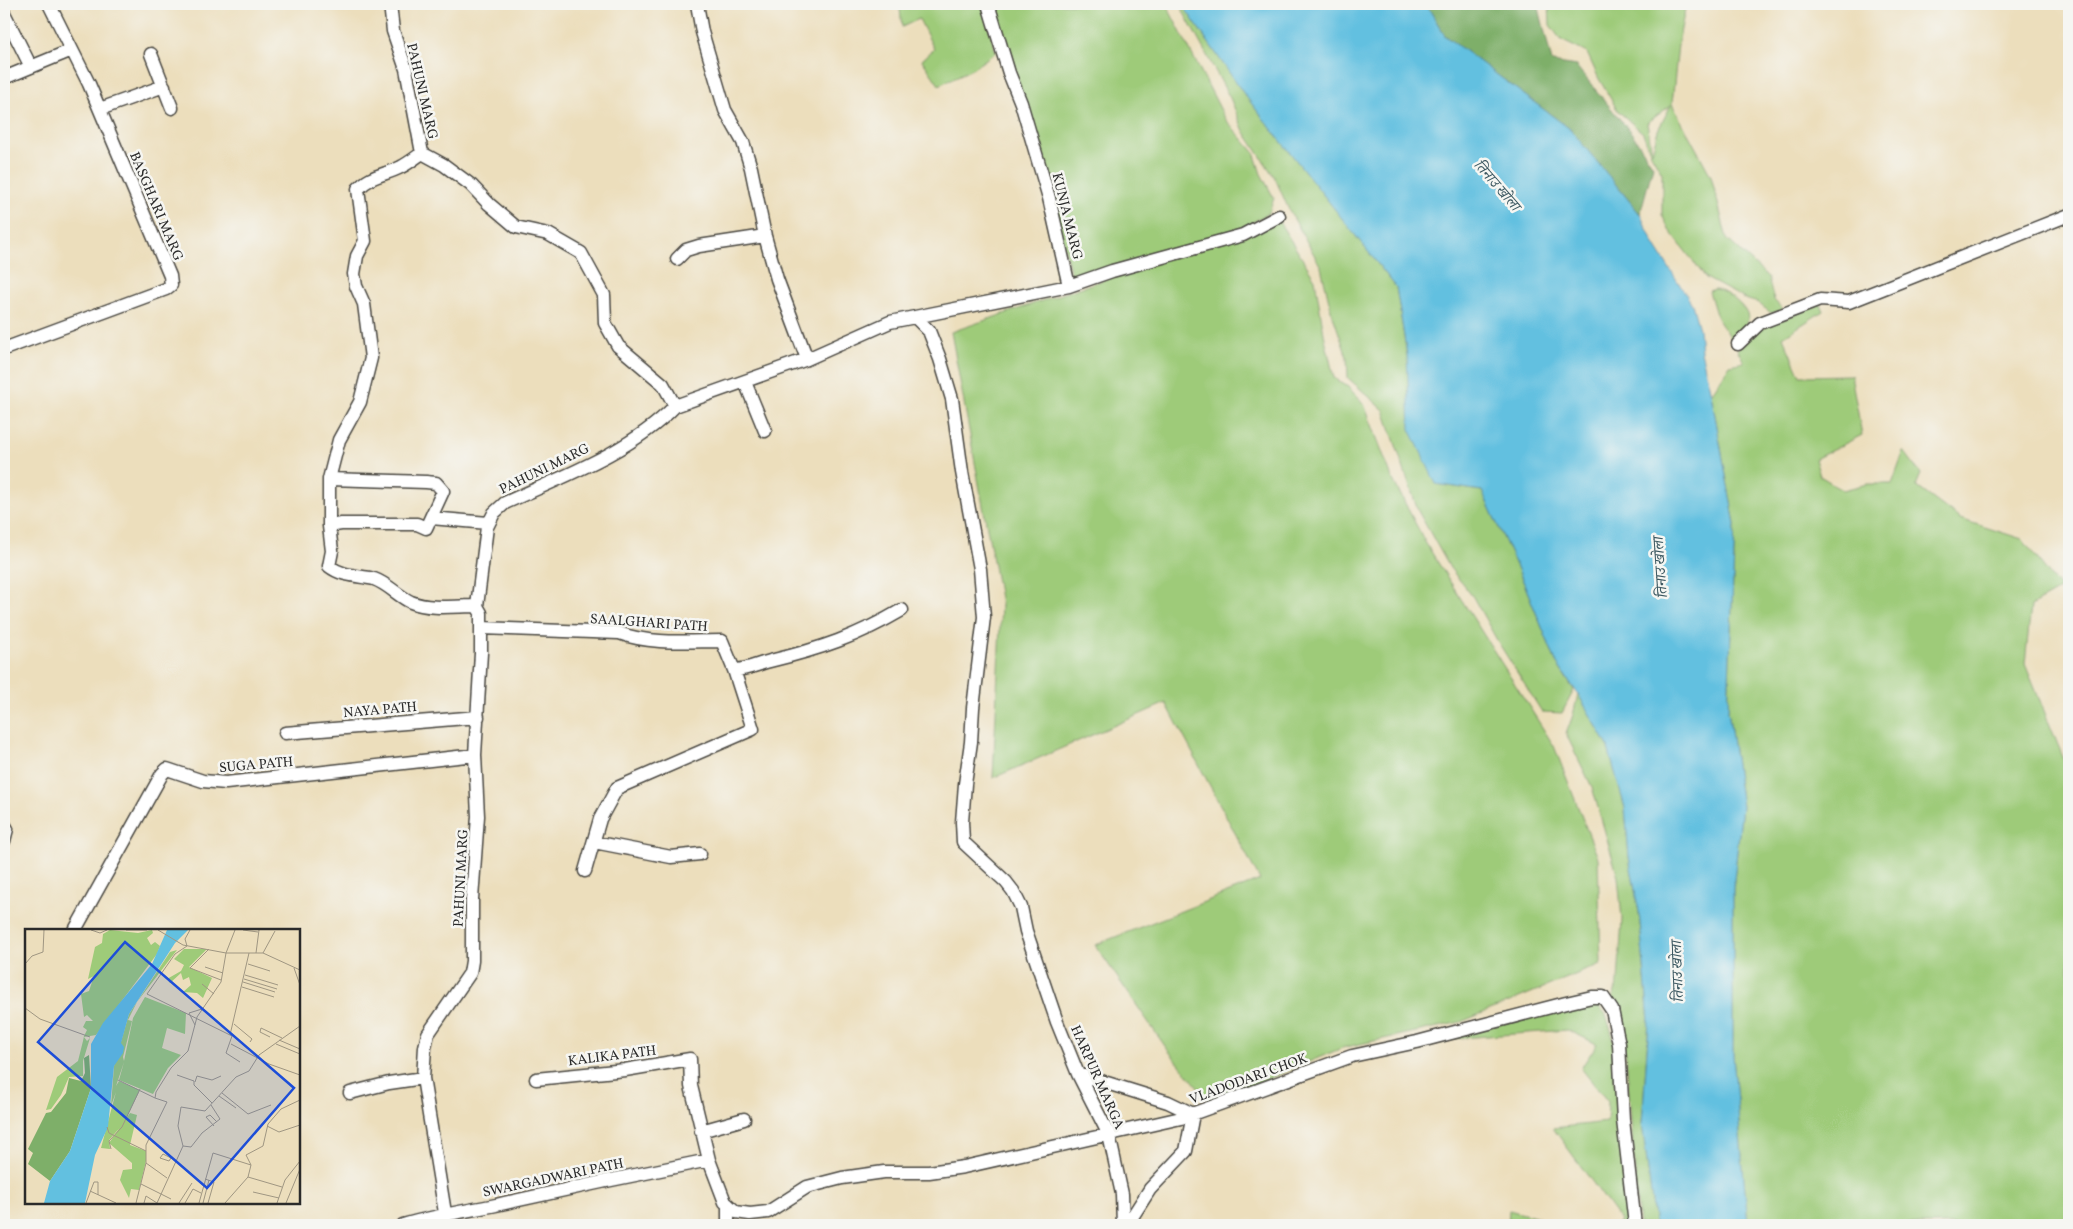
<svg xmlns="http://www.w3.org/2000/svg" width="2073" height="1229" font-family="Vollkorn,'Noto Serif Devanagari',serif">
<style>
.green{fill:#9ecb79;stroke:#647b52;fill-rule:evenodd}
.forest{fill:#7eaf69;stroke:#546d4a}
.water{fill:#62c0e0;stroke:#467686}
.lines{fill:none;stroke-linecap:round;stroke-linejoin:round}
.minor-casing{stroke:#484641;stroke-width:15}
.minor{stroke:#fff;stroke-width:12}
.labels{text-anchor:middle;stroke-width:5;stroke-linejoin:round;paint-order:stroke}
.street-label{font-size:14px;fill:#2b2b2b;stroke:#f6f6f2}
.water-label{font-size:15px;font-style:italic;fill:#3c5861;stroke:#f6f6f2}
.inset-road{fill:none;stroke:#9f9682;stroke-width:1}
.view{fill:#1d4ed8;fill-opacity:0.15;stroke:#1d4ed8;stroke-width:2.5}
.inset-edge{fill:none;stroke:#2b2b2b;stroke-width:2.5}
</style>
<rect width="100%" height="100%" fill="#f6f6f2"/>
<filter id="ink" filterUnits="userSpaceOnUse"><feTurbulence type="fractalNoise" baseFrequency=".02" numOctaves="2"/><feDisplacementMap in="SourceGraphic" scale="10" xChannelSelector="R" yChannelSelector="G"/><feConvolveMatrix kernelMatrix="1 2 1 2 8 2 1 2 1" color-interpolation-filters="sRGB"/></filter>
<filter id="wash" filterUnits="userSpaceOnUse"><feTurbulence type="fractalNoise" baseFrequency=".0096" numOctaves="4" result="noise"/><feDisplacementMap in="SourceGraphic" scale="20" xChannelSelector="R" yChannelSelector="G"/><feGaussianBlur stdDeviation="1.12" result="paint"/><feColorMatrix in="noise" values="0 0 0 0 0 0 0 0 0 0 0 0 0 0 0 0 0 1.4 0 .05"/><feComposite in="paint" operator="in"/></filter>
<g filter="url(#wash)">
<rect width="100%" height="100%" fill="#ecdebc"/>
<path class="green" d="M896,4h86l14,48 -24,17 -33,16 -17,-25 12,-11 -15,-30 -17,8 -2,-18z
M991,4h175l60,116 28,32 7,22 13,24 -5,15 -28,16 -59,19 -110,30 -20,-77z
M1179,4h3l62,90 152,193 11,68 29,129 46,7 39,85 36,88 17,26 -12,23 -20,-1 -44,-70 -25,-45 -23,-29 -32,-57 -34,-101 -36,-32 -1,-21 -16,-47 -10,-43 -32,-57 -14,-32 -31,-47 -14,-33z
M1549,4h137l-8,40 -6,60 39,72 16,63 41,38 6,23 9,10 -12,3 -13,-10 -13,-4 -39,-21 -37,-48 -7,-15v-42l-11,-19 -8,-21 -25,-22 -19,-32 -12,-26 -26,-13 -11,-15zM1671,105l-13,25 -6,22 -5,-29z
M1278,220l37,59 9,55 10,44 14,9 16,17 28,74 33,64 129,204 44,112 3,106 -140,58 -119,26 -131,55 -44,-54 -72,-104 165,-65 -94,-177 -173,75 8,-174 -50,-272z
M1715,289c10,2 34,18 33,31 0,0 -2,7 -3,7 -2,7 -5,11 -13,14l-15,-23 -8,-27z
M1820,304l3,7 -40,26 17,39 51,-1 11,60 -47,24 5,17 23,14 24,-6h25l12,-33 17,23 -5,12 44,33 62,20 39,50 -30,17 -6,58 44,108v453h-321l-15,-170v-166l9,-83 -14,-96 7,-186 -24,-130 19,-29 14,-3 -7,-13 25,-21z
M1578,694l29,50 18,64 4,49 10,55 10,109 -7,102 13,102h-16l-13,-169 -14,-55 6,-19 4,-63 -4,-42 -26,-90 -26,-53 7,-19z
M1594,1001l11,12 6,17 6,23 -3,21 17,151h-14l3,-5 -67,-92 54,-6 1,-20 -27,-34 16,-24 -29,-14 -134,10z
M1509,1210l48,13v2h-49z"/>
<path class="forest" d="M1426,4h112l14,58 24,4 57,69 20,31 -13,48 -70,-85 -125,-93z"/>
<path class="water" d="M1182,4h244l19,32 125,93 70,85 14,30 38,60 7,25 2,22 10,43 24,130 -7,186 14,96 -9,83v166l15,170h-93l-13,-102 7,-102 -10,-109 -10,-55 -4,-49 -18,-64 -29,-50 -21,-30 -36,-88 -39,-85 -46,-7 -26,-55 -3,-74 -11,-68 -152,-193z"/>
</g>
<g filter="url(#ink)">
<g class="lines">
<defs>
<path id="minor" d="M390,4l3,27 13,38 16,84 22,12 27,20 18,19 27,23 32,7 33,19 23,42 1,28 13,23 45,38 12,22c-43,45 -113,71 -170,97l-11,10 -7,14 -10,79 4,7v40l-6,102 3,61 -6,83v62l-2,12 -42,61 -3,13 -2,31 24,147
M697,4l5,28 23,78 18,32 8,26 14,68 12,43 30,80 83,-37 25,-5 14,14 11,28 12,40 10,73 18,97 4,48 -11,91 -2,34 -6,42 -3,38 1,20 43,40 7,9 8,16 5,24 31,91 21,52 31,61 13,59 1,31
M988,4l21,69 12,30 28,95 20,88
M4,13l27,54
M151,54l21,54
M4,78l68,-28
M100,109l64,-23
M422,153c-7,5 -13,10 -21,14 -15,8 -31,8 -43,22l7,52 -8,15 -3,18 2,12 8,18 7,54 -11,44 -21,38 -10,39v47l3,25 -3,15c14,11 29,9 45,13 14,5 24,17 37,23 19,8 45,4 66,4
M677,259l9,-9 13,-4 66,-10
M915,317l154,-31 43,-15 131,-36 36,-19
M1738,344l22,-21 42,-16 18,-7 29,2 220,-87
M4,349l162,-60 5,-4 -1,-9 -81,-192 -40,-80
M745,382l20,49
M675,406l132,-47
M431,518l57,5
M329,526l12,-2h76l9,4 17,-37 -7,-8 -10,-1 -97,-3
M481,628l138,5c32,12 70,8 103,8l12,29c13,0 24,-6 36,-9 50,-12 88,-25 132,-51
M285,733l193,-16
M4,824l3,5 -3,12
M594,842l77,15 29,-3
M585,871l15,-52 17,-31 136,-59 -19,-59
M75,930l87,-156 5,-5 36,12 23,2 249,-28
M1078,1074l90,28 25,12 -7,37 -36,38 -23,36
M536,1079l89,-9 65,-11 1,27 18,74 16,42 11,10 14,2 18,-2 39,-25 35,-9 42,-6h45l35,-5 217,-49 171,-62 65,-14 149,-39 26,-6h11l9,13 7,34 4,76 12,105
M350,1093l39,-10 34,-5
M701,1131l43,-12
M403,1225c31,-9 62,-14 93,-20 71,-16 142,-31 213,-45
M728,1225v-19"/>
</defs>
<use href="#minor" class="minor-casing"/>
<use href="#minor" class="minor"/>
</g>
</g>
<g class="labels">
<g class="street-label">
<text transform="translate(423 91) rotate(77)" y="5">PAHUNI MARG</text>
<text transform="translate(157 206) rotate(67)" y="5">BASGHARI MARG</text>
<text transform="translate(1068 216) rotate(76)" y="5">KUNJA MARG</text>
<text transform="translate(544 468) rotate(-26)" y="5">PAHUNI MARG</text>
<text transform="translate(649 622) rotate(4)" y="5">SAALGHARI PATH</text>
<text transform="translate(380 709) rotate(-5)" y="5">NAYA PATH</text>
<text transform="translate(256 764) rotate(-5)" y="5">SUGA PATH</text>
<text transform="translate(460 878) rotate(-87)" y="5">PAHUNI MARG</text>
<text transform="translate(612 1055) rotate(-7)" y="5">KALIKA PATH</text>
<text transform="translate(1098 1077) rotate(66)" y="5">HARPUR MARGA</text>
<text transform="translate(1248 1078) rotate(-20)" y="5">VLADODARI CHOK</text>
<text transform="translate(553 1177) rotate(-12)" y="5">SWARGADWARI PATH</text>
</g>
<g class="water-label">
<text transform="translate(1497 185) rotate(49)" y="5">तिनाउ खोला</text>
<text transform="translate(1660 568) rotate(-94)" y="5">तिनाउ खोला</text>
<text transform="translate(1677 972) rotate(-92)" y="5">तिनाउ खोला</text>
</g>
</g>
<g transform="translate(25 929)">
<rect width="275" height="275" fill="#ecdebc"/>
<path d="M85,1l28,3 14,-3 1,3 -6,5 4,7 4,-3 5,4 -3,8 -61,81 -12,2 3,4 3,-3 -7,23v15l-14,1 -8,18 -10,14 -5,1 11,-33 21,-16 5,-20 1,-5 3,-6 -4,-3 3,-6h7l-6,-6 -3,2 -3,-23 8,-3 5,-15 -6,3 7,-32 7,-4 1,-9zM159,20h23l-18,18 23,11 -9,20 -6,-5 -14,-1 8,-7 -2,-8 -6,3 -2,-7 -11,10 -3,-4 14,-8 3,-6 -10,-6zM152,21l-40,52 -9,18 4,1 -9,36 1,4 9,-43 12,-21 41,16 -1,21 -18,-6 -5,20 19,7 -13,13 -15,26 -34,-14 5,-18 -8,24 3,-5 21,9 -16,33 -15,17 1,9 -9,-1 15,-56 -5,14 3,-40 15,-52 41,-62zM105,184l7,2 -7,30 16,6v10l-7,29 -8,-1 -2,9 -9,-18 3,-10 9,-1v-6l-23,-20z" fill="#9ecb79"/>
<path d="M64,126l2,33 -21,63 -20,30 -22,-17 5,-11 -5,-4 18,-36 5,-1 15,-19 3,-15 12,3 4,-8 -1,-15z" fill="#7eaf69"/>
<path d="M142,1h21l-13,13 -46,71 -8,29 3,4 -1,6 -9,13 -6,61 -13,28 -10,48h-41l6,-22 20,-30 21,-63v-44l12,-21 49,-59z" fill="#62c0e0"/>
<path class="inset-road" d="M66,1l9,3 7,-3M101,1h21M133,1l25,15 43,8h37l37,17M165,1l-5,9 2,7 -12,8 -28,40 85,42 -6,17 14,9M218,1l15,2M184,20l-19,19 31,12M231,24l3,-23M238,24l12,-22M0,35l7,-8 11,-4 1,-22M223,35l22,7M180,38l18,6M269,39l6,17M220,46l33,10M219,50l33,10M218,53l32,10M177,55l12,10M217,58l32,10M0,79l15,11 50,18M209,95l18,15 -2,3M170,96l-6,-12 13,-4M205,106l19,-82M245,108l-10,-5 1,-4 21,10M254,111l21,9M206,115l38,20 31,11M251,115l24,10M152,146l17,6v4l18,18M93,151l37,18M170,153l2,-6 15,4 9,-4M197,164l26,21 23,-9M194,167l17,12M189,197l-8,-9 4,-2 7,7M242,197l12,6 21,-7M82,198l2,6 37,18M158,217l8,1 11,-14 18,-14 -9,-14M86,220l-2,-8 13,-14 18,-38M146,229l-2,3 -9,-3 3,-4 12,6M121,234l21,15M223,248l34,10M180,250l9,3 -6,21M116,255l30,15M65,262l26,12M228,263l26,6M61,274l8,-21h4v13M111,274l10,-40v-18l21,-43 -12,-4 1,-6 15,-24 17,-17 9,-34 24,-35 5,-29 9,-23M119,274l2,-7 11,7M132,274l26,-57 -5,-20 3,-19 24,4 31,-34 13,-6 10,-16 41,-29M154,274l13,-20M160,274l8,-14 8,4M174,274l14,-50 38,12M178,274l6,-23M200,274l23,-26 3,-12 -5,-10 17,-9 5,-22 13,-15 19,-9M252,274l8,-23 15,-19M261,274l14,-34"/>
<path class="view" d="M100,13l169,146 -87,100 -169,-146z"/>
<rect width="275" height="275" class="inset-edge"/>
</g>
<rect width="2073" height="1229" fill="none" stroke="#f6f6f2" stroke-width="20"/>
</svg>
